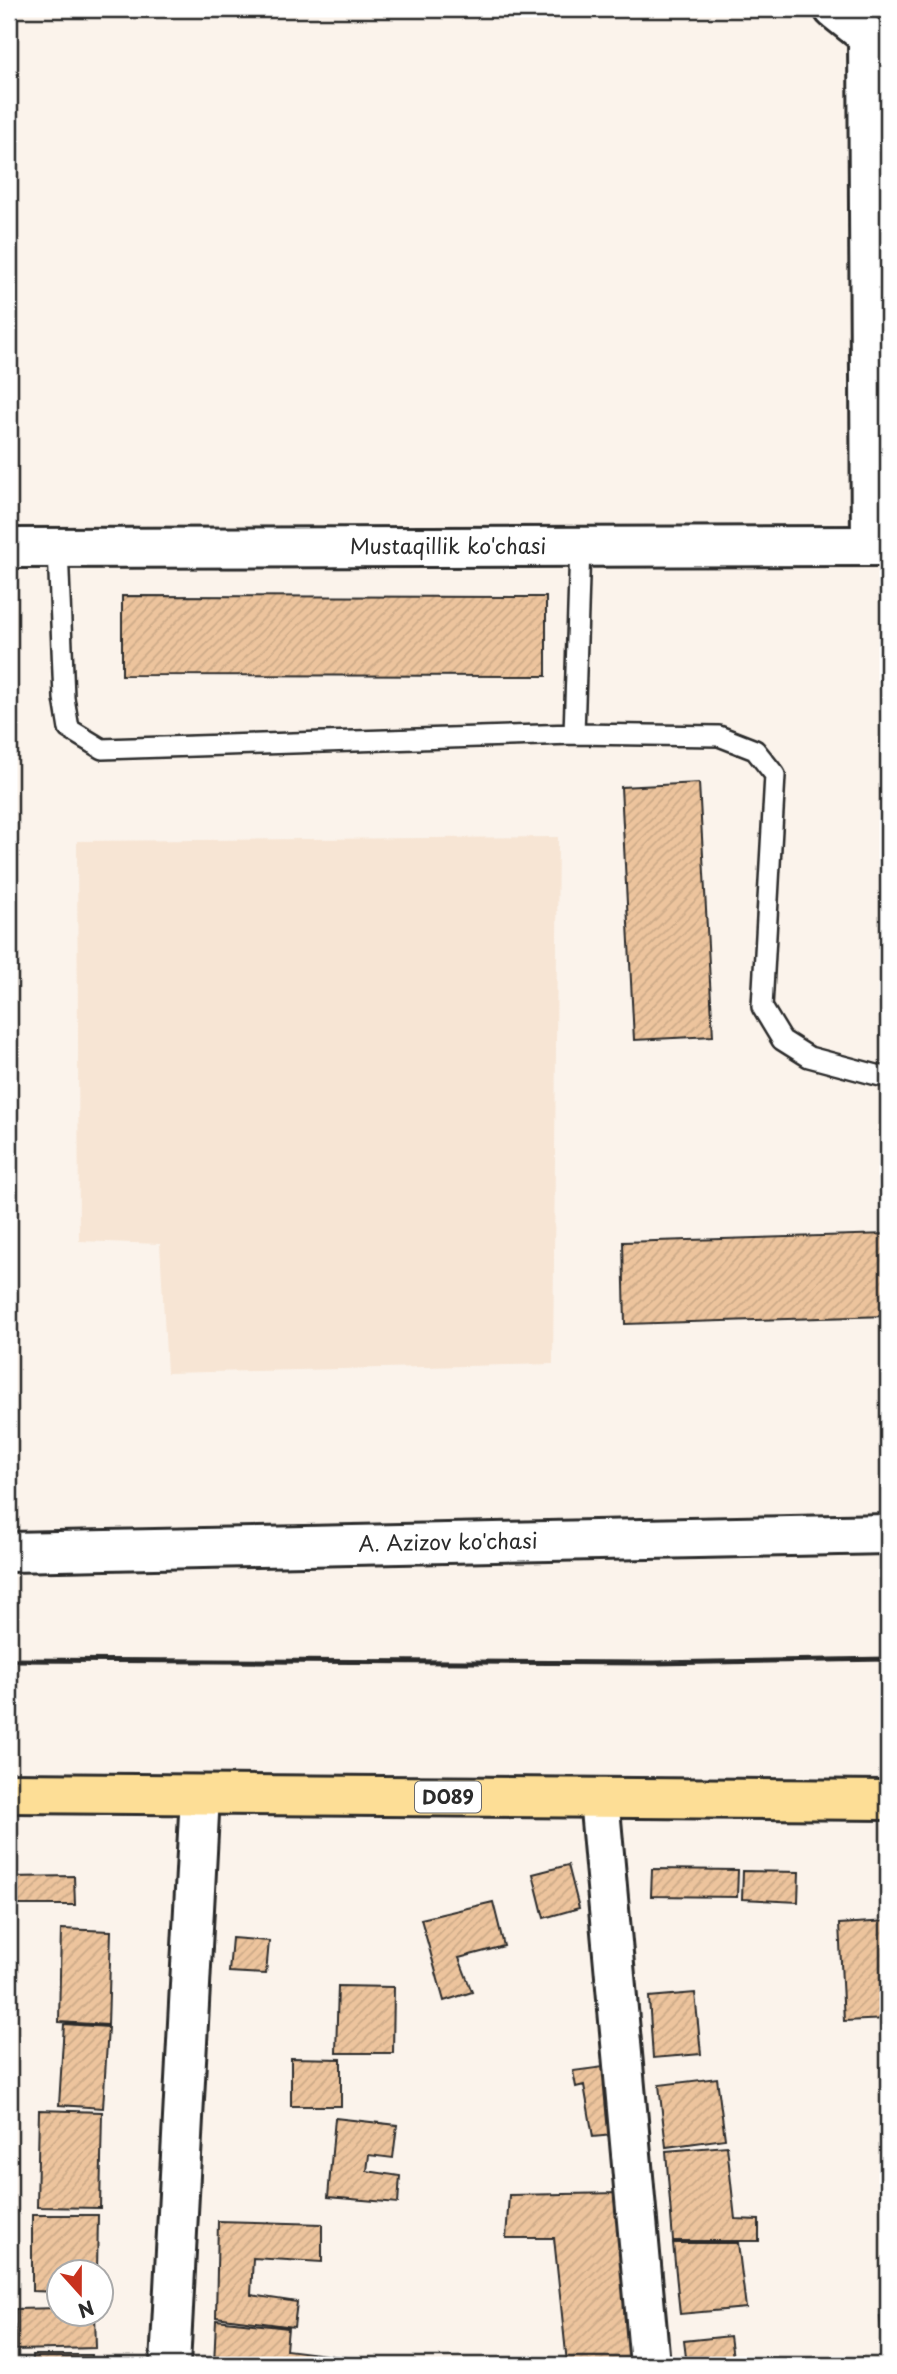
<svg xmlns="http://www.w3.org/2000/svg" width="897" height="2374" font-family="'Playpen Sans',sans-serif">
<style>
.built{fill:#f7e5d4}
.building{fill:url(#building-hatch);stroke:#2b2b2b;stroke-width:2}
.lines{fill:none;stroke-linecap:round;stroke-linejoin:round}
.lane-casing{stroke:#2b2b2b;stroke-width:24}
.street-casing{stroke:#2b2b2b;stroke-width:44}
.secondary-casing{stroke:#2b2b2b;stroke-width:44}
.primary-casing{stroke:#2b2b2b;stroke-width:44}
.lane{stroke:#fff;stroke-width:19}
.street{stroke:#fff;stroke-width:38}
.secondary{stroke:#fff;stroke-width:38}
.primary{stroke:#fdde96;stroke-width:38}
.rail{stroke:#2b2b2b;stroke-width:5}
.labels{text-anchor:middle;stroke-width:6;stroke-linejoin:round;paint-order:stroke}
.shield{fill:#fff;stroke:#6b6b6b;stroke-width:2}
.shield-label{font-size:19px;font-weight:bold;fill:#2b2b2b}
.street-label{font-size:21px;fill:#2b2b2b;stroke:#fff}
</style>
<defs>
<pattern id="building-hatch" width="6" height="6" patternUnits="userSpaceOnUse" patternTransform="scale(1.75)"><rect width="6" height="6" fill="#edc49d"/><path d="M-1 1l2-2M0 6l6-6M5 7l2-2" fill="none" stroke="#cba987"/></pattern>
</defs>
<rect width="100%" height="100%" fill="#fbf3eb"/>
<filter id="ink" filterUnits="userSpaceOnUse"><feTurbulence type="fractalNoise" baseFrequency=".0143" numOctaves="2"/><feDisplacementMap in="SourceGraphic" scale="14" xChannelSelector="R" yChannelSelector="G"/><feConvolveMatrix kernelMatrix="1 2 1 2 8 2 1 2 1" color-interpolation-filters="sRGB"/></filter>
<g filter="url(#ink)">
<path class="built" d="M558,837l-5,527 -386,9 -7,-129 -81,-3 -2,-400z"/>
<path class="building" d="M122,596l424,1v79l-424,-1z
M699,783l14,253 -79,4 -13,-253z
M888,1234v82l-263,8 -2,-82z
M568,1865l11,43 -35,10 -11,-44z
M652,1869l86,1 -1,27 -86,-1z
M743,1871l56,1 -1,30 -56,-3z
M74,1876l1,29h-66v-28z
M493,1902l11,44 -45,12 13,34 -28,9 -23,-82z
M888,1921v98l-44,2 -5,-97z
M61,1929l50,2 -3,94 -49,-3z
M232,1938l37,3 -3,33 -37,-2z
M338,1986l56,1 -1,66h-57z
M695,1993l6,61 -48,4 -4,-61z
M64,2024l44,3 -5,81 -44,-3z
M291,2058l50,1v47h-50z
M603,2067l10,68 -20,2 -9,-52 -8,2 -3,-16z
M717,2078l8,61 -59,8 -7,-62z
M39,2110l63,2 -2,96 -63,-1z
M335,2118l62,7 -4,33 -24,-3 -2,16 33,5 -2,27 -70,-6z
M727,2146l8,73 24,1v21h-86l-7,-90z
M620,2193l21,172h-61l-13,-2 -13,-125h-48l3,-43z
M32,2215h66l-1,57h-37v20l-28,-1z
M218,2221l104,3v38l-69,-4 -2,37 46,7 -3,25 -78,-10z
M673,2243h65l8,65 -66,6z
M60,2308v6h35l1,34 -80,2v-41z
M888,2315v50h-4l-4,-49z
M216,2320l72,8 -2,22 65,8 -1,7h-136z
M730,2336l4,29h-47l-3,-24z
M32,2355h60v10h-60z"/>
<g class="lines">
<defs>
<path id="lane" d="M58,548l6,150 5,31 33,20 472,-15 145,2 36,14 20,25 -13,232 20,33 27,17 79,21
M574,734l6,-188"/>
<path id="street" d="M834,9l34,27 20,12
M868,36l3,510
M599,1798l51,567
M170,2365l30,-570"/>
<path id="secondary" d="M9,548l879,-2
M9,1552l879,-18"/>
<path id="primary" d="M9,1793l879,7"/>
</defs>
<use href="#lane" class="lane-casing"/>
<use href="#street" class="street-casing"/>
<use href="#secondary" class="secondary-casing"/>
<use href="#primary" class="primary-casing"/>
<use href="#lane" class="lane"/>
<use href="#street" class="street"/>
<use href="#secondary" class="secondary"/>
<use href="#primary" class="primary"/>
<path class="rail" d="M9,1660l645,3 234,-4"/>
</g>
</g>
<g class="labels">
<rect class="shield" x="415" y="1781.5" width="66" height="31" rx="5"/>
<g class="shield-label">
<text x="448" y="1804">D089</text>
</g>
<g class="street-label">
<text x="448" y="554">Mustaqillik ko'chasi</text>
<text transform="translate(448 1543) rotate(-1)" y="7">A. Azizov ko'chasi</text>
</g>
</g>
<rect width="897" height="2374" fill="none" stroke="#fff" stroke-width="35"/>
<rect x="18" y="18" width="862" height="2339" fill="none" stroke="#2b2b2b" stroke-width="2.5" filter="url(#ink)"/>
<g transform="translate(80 2293) rotate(159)"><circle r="33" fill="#ffffff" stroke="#aaaaaa" stroke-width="2"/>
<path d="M0-5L12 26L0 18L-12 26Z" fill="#c8321e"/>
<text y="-10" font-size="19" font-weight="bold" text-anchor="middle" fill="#2b2b2b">N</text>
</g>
</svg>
